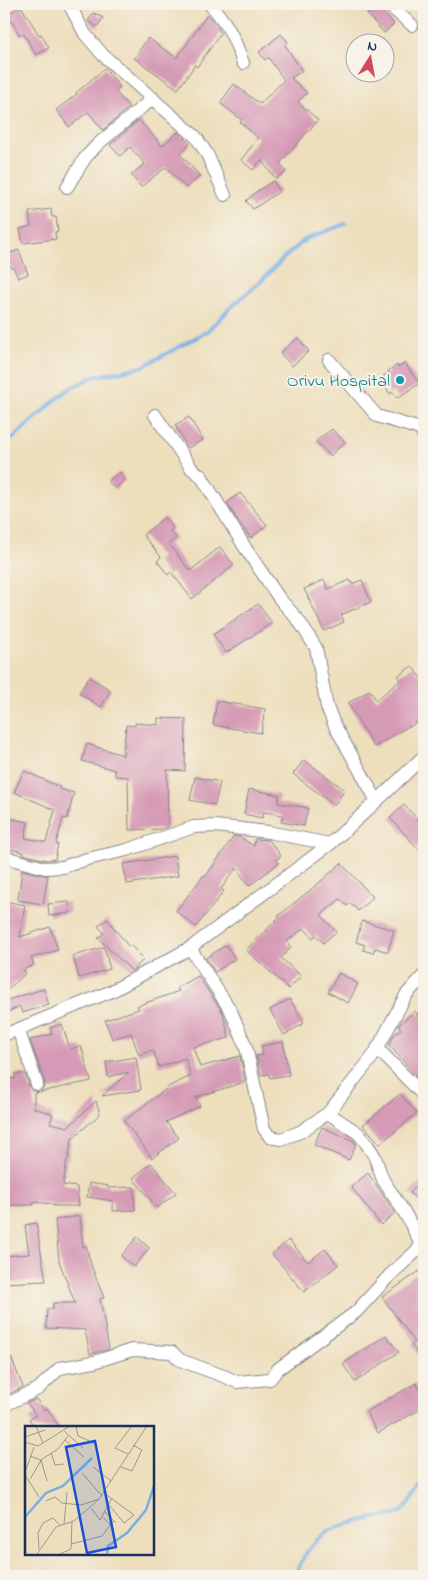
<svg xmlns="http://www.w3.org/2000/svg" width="428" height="1580" font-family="'Indie Flower',sans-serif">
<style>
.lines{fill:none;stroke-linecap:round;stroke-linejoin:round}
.stream{stroke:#76afe6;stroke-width:4}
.building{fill:#d59ab5}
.street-casing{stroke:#84868d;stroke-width:14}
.street{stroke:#fff;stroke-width:12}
.culture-dot{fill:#0f9aa8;stroke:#f7f3e8;stroke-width:2}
.labels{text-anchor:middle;stroke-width:4;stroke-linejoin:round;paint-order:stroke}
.culture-label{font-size:18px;fill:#0d838f;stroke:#f7f3e8;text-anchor:end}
.inset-river{fill:none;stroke:#76afe6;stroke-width:2.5}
.inset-road{fill:none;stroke:#999896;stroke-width:1}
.view{fill:#1d4ed8;fill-opacity:0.15;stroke:#1d4ed8;stroke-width:2.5}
.inset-edge{fill:none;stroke:#1b2f5e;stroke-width:2.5}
</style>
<rect width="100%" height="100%" fill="#f7f3e8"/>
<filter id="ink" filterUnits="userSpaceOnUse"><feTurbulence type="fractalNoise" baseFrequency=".02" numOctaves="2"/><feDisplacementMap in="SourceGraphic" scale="10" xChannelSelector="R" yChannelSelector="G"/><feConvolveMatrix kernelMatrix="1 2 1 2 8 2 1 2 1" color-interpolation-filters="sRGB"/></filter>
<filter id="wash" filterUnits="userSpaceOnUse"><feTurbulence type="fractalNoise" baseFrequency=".0096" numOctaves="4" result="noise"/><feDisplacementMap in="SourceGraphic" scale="20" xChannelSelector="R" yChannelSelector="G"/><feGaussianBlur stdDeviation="1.12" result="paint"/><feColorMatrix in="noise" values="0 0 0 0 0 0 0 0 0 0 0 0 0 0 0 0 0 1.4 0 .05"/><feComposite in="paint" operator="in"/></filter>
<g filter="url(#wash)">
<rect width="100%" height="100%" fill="#eddebc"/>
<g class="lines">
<path class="stream" d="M4,443l9,-5 54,-48 26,-13 49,-10 66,-36 22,-23 30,-26 27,-27 19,-16 39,-15
M295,1576c17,-44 36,-49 79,-58 7,-1 16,-2 23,-4 14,-6 16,-22 27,-31"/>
</g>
<g id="blocks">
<path class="building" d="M21,6l18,29 2,-1 8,14 -13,7 -12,-21 -4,2 -13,-22z
M377,6l17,18 -10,9 -17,-19z
M94,13l9,5 -6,9 -9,-6z
M207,15l7,7 7,11 -24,34 -2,-2 -17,24 -44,-31 14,-20 29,20z
M281,34l7,8 -3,3 17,26 -11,7 16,15 -9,9 20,18 -38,43 6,9 -10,7 -15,-19 -8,10 -12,-10 17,-22 -18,-16 2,-2 -22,-17 14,-19 26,20 24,-24 -16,-23 -3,3 -6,-8z
M105,68l15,19 -5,4 14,16 -26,23 -15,-18 -19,15 -13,-17 21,-16 -1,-1z
M139,120l23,26 16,-14 12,12 -10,10 20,22 -14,12 -20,-21 -25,20 -10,-12 14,-11 -15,-17 -10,9 -10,-11z
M273,181l7,10 -27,18 -7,-8 10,-9z
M51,209l1,8h4l2,14 -3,1 1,7 -33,4 -3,-14 11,-3 -2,-14z
M19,250l9,24 -10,4 -5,-11 -2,1 -6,-13z
M298,338l11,13 -17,15 -12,-13z
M405,363l14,21 -22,14 -4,-6 -3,2 -6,-9 3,-2 -4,-7 6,-3 -1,-2 9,-6 1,2z
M189,417l14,23 -15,8 -13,-23z
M332,429l13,13 -15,14 -14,-15z
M120,472l5,8 -10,9 -7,-8z
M240,493l27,32 -16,13 -11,-14 -13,-21z
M165,517l8,11 -3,3 6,7 -7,6 21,27 30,-24 14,18 -42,34 -21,-27 -3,3 -11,-14 4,-4 -18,-22z
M324,580l4,9 22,-9 2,4 10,-4 9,22 -30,13 3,7 -20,9 -20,-42z
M258,604l14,19 -46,30 -13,-19z
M412,666l12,16v34l-14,11 -1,-1 -35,21 -26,-44 22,-13 6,10 25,-20 -3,-4z
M89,677l22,13 -10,17 -22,-14z
M217,701l48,8 -4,24 -48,-8z
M158,718l28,1 -1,52 -18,-1 1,57 -6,2 -33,1 -1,-53 -13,-1v-6l-33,-9 5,-17 36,11 3,-30 9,1v-3l23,2z
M304,760l41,30 -11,15 -41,-31z
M24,771l36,16 -1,2 15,4 -7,26 -4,-1 -7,26h2l-3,15 -9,1 -23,-6 1,-2 -20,-4v-31l24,5 -3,16 21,4 9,-32 -41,-18z
M195,777l25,5 -5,23 -25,-5z
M249,789l30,6 -1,8 30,5 -4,18 -23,-4 2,-7 -19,-3 -2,6 -18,-4z
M404,805l20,21v29l-34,-37z
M234,836l6,1 14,9 1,-7 14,1 12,16 -5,4 3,3 -30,23 -13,-18 -15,21 3,2 -28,36 -20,-16 28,-36 2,1z
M175,856l3,20 -51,8 -4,-20z
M341,863l32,34 -15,14 -8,-8 -3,3 -7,-7 -19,16 15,17 -13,11 -7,-8 -3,3 -9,-10 -18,14 5,5 -10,11 20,18 -12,13 -43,-39 15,-16 1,1 17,-18 -1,-1 41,-33z
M22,870l26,6 -5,28 -25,-4z
M4,901l21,4 -5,32 30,-10 8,23 -27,8 3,7 -11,5 3,3 -22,20z
M69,902l1,11 -21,3 -1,-12z
M107,919l22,28 1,-2 14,14 -12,12 -34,-33 6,-5 -6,-7z
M362,921l32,9 -6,22 -13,-4 -2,5 -10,-3 2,-5 -9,-3z
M226,945l9,14 -20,13 -9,-14z
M104,947l6,22 -31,9 -6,-22z
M339,973l19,11 -10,19 -20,-11z
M198,976l25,37 6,25 -36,9 7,20 40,-11 5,26 -49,15 4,9 -34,16 13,16 -27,20 -28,-37 46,-35 21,-10 -6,-18 -26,9 -6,-17 -14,5 -8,-22 -19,6 -7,-19 34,-11 -2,-3 42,-15 -2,-3z
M44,989l5,16 -27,8 -2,-7 -16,8v-13z
M290,999l14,24 -20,12 -14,-25z
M424,1010v33l-5,5 5,7v18l-6,5 -29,-33 5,-10 7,-6 -2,-3 1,-2 15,-13 3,4z
M62,1024l8,25 11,-3 10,35 -51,11 3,-3 2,-7 -15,-42 22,-6 -2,-6z
M283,1042l6,33 -19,3 -1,-4 -8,1 -5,-19 7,-1 -2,-9z
M136,1057l5,33 -39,6 27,-24 -21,5 -2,-15z
M15,1074h10l6,16 8,2 -5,1v15l19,6 -3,9 18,4 28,-26 4,13 -28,25 -4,20h-1l-4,26 14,2 2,19h-26v-2l-20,-2 1,3h-30v-114h2v-13l9,1z
M400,1094l17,19 -37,31 -17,-19z
M322,1127l32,14 2,3 -7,16 -35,-15z
M151,1163l25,30 -19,15 -24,-30z
M368,1173l27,40 -14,12 -30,-38z
M424,1178v28l-14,-13z
M89,1183l19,3v2l26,-1 1,23 -22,1v-10l-26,-4z
M80,1216l3,31 3,-1 6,22 12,30 -4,1 9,50 -19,5 -5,-24 -39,-2 1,-19h6v-6h22l-16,-42 -4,-41z
M36,1223l10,58 -42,2v-27l25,-2 -4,-29z
M137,1237l12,11 -15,19 -13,-11z
M289,1240l19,22 17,-13 13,16 -34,27 -32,-38z
M424,1268v95l-13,-18 4,-3 -33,-45z
M386,1335l13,17 -44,30 -12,-18z
M11,1357l12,30 -16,8 -3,-7v-28z
M416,1383l8,14v10l-46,26 -12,-21z
M36,1399l8,11 3,-2 13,20h-25l-6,-9 7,-4 -9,-12z"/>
</g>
</g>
<g filter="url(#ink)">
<use href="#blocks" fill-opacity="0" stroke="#84868d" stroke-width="1"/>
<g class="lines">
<defs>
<path id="street" d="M69,4l16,30 18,21 93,82 11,17 18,41
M209,4c18,17 26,36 34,59
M387,4l25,21
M67,187l18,-29 13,-14 55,-46
M329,360l48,56 43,13 4,7
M155,415l37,54 9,7 45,73 33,49 20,23 17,27 11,59 8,19 42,75
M4,857l41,11 18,-1 24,-8 40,-9 67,-23 21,-1 53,6 62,12
M190,948l41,63 15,36 18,82 6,8 11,2 19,-7 28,-19 46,-58 32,-60 18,-20
M18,1029l19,55
M4,1035l108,-44 78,-43 140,-104 47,-43 47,-45
M377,1048l47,48
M328,1113l30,20 8,10 8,12 9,25 23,35 18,35
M4,1404l5,-1 29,-14 22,-21 34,-6 38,-12 40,2 8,8 46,17 11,5 33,-3 8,-10 78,-57 33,-36 35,-32"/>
</defs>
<use href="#street" class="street-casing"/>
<use href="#street" class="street"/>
</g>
</g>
<circle class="culture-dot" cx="400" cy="380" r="5"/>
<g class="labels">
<g class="culture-label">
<text x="390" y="386">Orivu Hospital</text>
</g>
</g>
<g transform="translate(25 1426)">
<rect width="129" height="129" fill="#eddebc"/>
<path class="inset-river" d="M0,91l21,-24 17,-7 29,-28M82,128l1,-8 19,-13 19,-23 8,-24"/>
<path class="inset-road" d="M11,0l7,17M51,0l2,10 16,7M39,5l19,17M0,11l20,-7M40,14l19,17M0,16l13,4 32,-20M26,27l4,12 9,-1M103,28l-13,-6 17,-22M5,30l11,4 6,21M68,41l18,14M96,41l11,4 10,-21 -9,-5M0,46l9,-25M57,47l20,23M0,49l14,22M5,53l12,-20 16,-10 10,-13M79,67l30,22 -10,8 -15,-18M21,75l9,-4 7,6 19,2 18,-6M66,82l9,12 12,-22M80,86l11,11M78,91l11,12M39,98l3,-32M46,118l31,-8 12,-16M14,123l-1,-16 5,-10 10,-5 7,7M12,128l19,-27 18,-6 25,-22 48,-73M35,128l11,-5 1,-27"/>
<path class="view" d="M70,15l21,106 -29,6 -21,-106z"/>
<rect width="129" height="129" class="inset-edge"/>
</g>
<rect width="428" height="1580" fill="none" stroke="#f7f3e8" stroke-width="20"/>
<g transform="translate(370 58) rotate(11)"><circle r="24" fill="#f7f3e8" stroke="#9fa5b1"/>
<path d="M0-4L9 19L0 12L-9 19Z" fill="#d1495b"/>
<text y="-8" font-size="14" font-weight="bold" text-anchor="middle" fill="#1b2f5e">N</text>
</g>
</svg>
